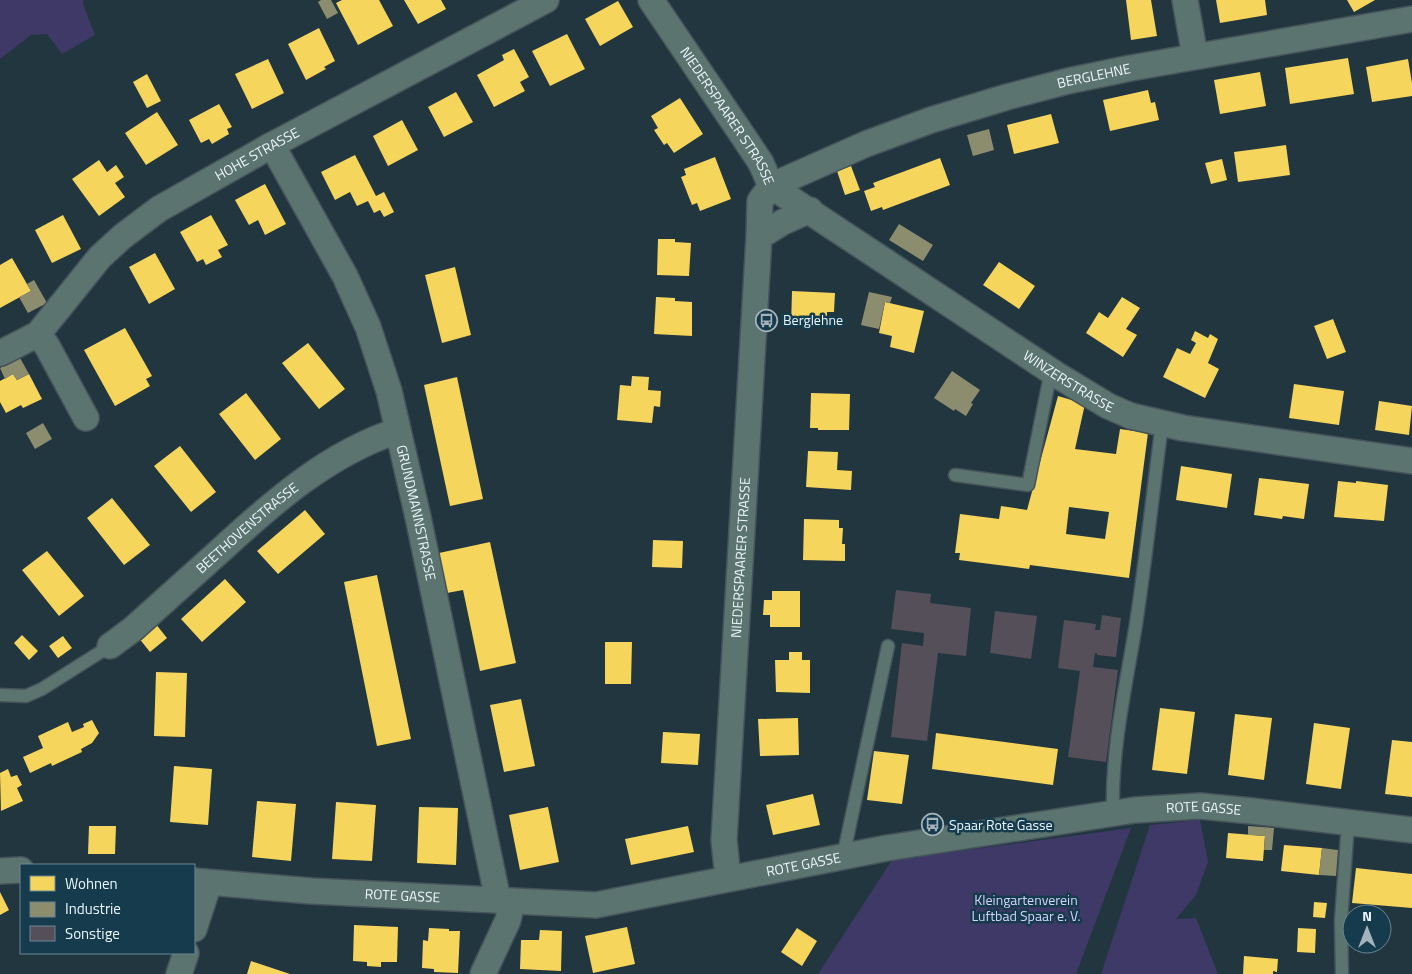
<svg xmlns="http://www.w3.org/2000/svg" width="1412" height="974" font-family="'Titillium Web',sans-serif">
<style>
.green{fill:#3e3966}
.homes{fill:#f6d55c;fill-rule:evenodd}
.industry{fill:#8c8c6e}
.building{fill:#554f5a}
.lines{fill:none;stroke-linecap:round;stroke-linejoin:round}
.lane-casing{stroke:#45545b;stroke-width:15}
.street-casing{stroke:#45545b;stroke-width:28}
.lane{stroke:#5c746f;stroke-width:12}
.street{stroke:#5c746f;stroke-width:25}
.labels{text-anchor:middle;stroke-width:5;stroke-linejoin:round;paint-order:stroke}
.street-label{font-size:14px;fill:#eaf6fc;stroke:#153b4c}
.poi-label{font-size:14px;fill:#eaf6fc;stroke:#153b4c;text-anchor:start}
.park-label{font-size:14px;fill:#d5d1fb;stroke:#153b4c}
</style>
<rect width="100%" height="100%" fill="#22363f"/>
<path class="green" d="M0,0h84l-1,4 12,31 -33,19 -15,-20 -16,1 -31,24z
M1200,820l8,42 -12,33 -20,24 20,-1 22,56h-117l49,-149z
M1131,828l-55,146h-258l74,-114z"/>
<path class="homes" d="M342,0h37l14,26 -35,19 -22,-42z
M404,0h37l5,9 -28,15z
M1126,0h25l6,36 -26,4z
M1216,0h49l2,15 -47,8z
M1347,0h28l-21,12z
M618,1l15,26 -33,19 -15,-27z
M319,28l16,33 -11,6 2,2 -20,11 -18,-36z
M567,34l18,35 -35,17 -18,-35z
M514,49l15,28 -9,5 5,9 -31,16 -17,-32 27,-15 -2,-5z
M1348,58l6,36 -64,10 -5,-36z
M268,59l16,34 -32,16 -17,-35z
M1408,59l4,24v13l-40,6 -6,-35z
M1260,72l6,34 -46,8 -6,-34z
M147,74l14,27 -14,7 -14,-26z
M1148,90l3,13 4,-1 4,18 -49,11 -7,-31z
M456,92l17,30 -29,15 -16,-30z
M680,98l23,36 -29,19 -7,-10 -3,2 -10,-15 4,-2 -7,-12z
M219,104l13,23 -5,2 2,5 -17,10 -3,-5 -8,4 -12,-23z
M157,112l21,33 -32,20 -21,-32z
M1051,114l8,29 -45,11 -7,-29z
M402,120l16,30 -30,16 -15,-30z
M1286,145l4,30 -52,7 -4,-30z
M355,155l21,41 8,-4 10,20 -10,5 -4,-7 -6,3 -6,-12 -11,5 -7,-14 -15,8 -14,-28z
M715,157l16,42 -31,12 -3,-8 -5,2 -11,-28 5,-2 -2,-6z
M940,158l10,27 -67,25 -1,-3 -11,4 -7,-20 11,-4 -2,-4z
M1222,159l5,21 -16,4 -6,-21z
M99,160l8,12 9,-7 8,12 -9,6 10,14 -26,19 -27,-37z
M851,166l9,24 -15,5 -8,-24z
M265,184l21,40 -21,11 -7,-15 -9,5 -14,-25z
M63,215l18,34 -29,14 -17,-33z
M211,215l17,30 -10,5 4,7 -16,8 -3,-6 -6,3 -17,-30z
M658,239h17v3l16,1 -2,33 -32,-1z
M155,253l20,36 -26,15 -20,-37z
M12,258l19,33 -31,17v-43z
M999,262l36,24 -16,23 -36,-24z
M455,267l16,68 -29,8 -17,-68z
M792,291l43,2 -1,19h-7v15l-36,-1z
M656,297l19,1v3l17,1v34l-38,-2z
M1122,297l18,11 -14,21 11,6 -14,22 -37,-24 13,-21 9,6z
M885,302l39,9 -10,42 -24,-6 2,-11 -13,-3z
M1333,319l13,33 -19,7 -13,-33z
M125,328l27,48 -6,3 4,7 -35,20 -31,-56z
M1195,331l13,7 2,-4 8,5 -10,24 11,6 -14,29 -42,-21 14,-29 13,6 6,-11 -5,-3z
M308,343l37,46 -26,20 -37,-46z
M13,374l4,6 12,-6 13,25 -19,9 -2,-3 -15,8 -6,-11v-21z
M632,376l17,1 -1,13 13,1 -1,16 -6,-1 -2,17 -35,-3 3,-35 11,1z
M457,377l26,122 -33,7 -26,-121z
M1294,384l50,7 -5,34 -50,-7z
M246,393l35,46 -26,21 -36,-46z
M811,393l39,1 -1,36h-31v-2h-8z
M1058,396l27,8 -10,45 41,5 4,-25 28,4 -19,145 -99,-13 -1,4 -70,-9 1,-7h-5l5,-39 39,5 2,-13 26,4zM1069,507l40,5 -4,27 -39,-5z
M1379,401l33,5 -3,29 -34,-5z
M180,446l36,46 -25,20 -37,-46z
M808,451l30,1 -1,18 15,1 -1,19 -45,-3z
M1181,466l51,8 -5,34 -51,-8z
M1259,478l50,6 -5,35 -21,-3 -1,3 -28,-4z
M1338,481l18,2v-2l32,4 -4,36 -50,-4z
M112,498l38,47 -26,20 -37,-47z
M305,510l20,24 -47,40 -21,-23z
M804,519l35,1v8h4l-1,16h3v17l-42,-1z
M653,540l30,1 -1,27 -30,-1z
M490,542l26,121 -36,8 -17,-81 -16,3 -8,-40z
M47,551l37,45 -25,20 -37,-46z
M377,575l34,164 -34,7 -33,-164z
M225,579l21,23 -44,40 -21,-23z
M772,591h28v36h-30v-12h-7l1,-15h8z
M155,623l12,15 -17,14 -12,-15z
M22,635l16,16 -9,9 -15,-17z
M63,636l9,12 -14,10 -9,-12z
M605,642h27l-1,42h-26z
M789,652h13v8h8v33l-34,-1 -1,-32h14z
M156,672l31,1 -2,64 -31,-1z
M521,699l14,67 -31,6 -14,-67z
M1160,708l35,4 -8,62 -35,-4z
M1235,714l37,4 -8,62 -36,-5z
M798,718l1,37 -39,1 -2,-37z
M92,720l7,13 -7,10 -11,6 1,3 -30,14 -1,-3 -21,10 -7,-16 20,-9 -5,-12 30,-14 4,10 12,-5 -1,-3z
M1314,723l36,5 -9,61 -35,-5z
M663,732l37,2 -2,31 -37,-2z
M936,733l122,16 -5,36 -121,-16z
M1392,740l20,2v55l-27,-3z
M874,751l35,4 -7,49 -35,-4z
M174,766l38,3 -4,56 -38,-3z
M8,769l3,8 6,-2 5,10 -5,3 6,13 -22,10 -1,-38z
M813,794l7,31 -47,10 -7,-30z
M257,801l39,3 -5,57 -39,-4z
M336,802l40,3 -4,56 -40,-2z
M419,807l39,1 -2,57 -39,-2z
M548,807l11,55 -39,8 -11,-55z
M89,826h27l-1,28h-27z
M688,826l6,26 -63,13 -6,-26z
M1228,833l37,3 -2,25 -37,-3z
M1284,845l38,3 -3,27 -38,-4z
M1356,868l56,6v34l-60,-5z
M0,892l9,18 -9,5z
M1314,902l13,1 -2,15 -12,-1z
M354,925l44,2 -1,35h-16v5l-14,-1v-4l-14,-1z
M627,927l8,37 -42,9 -8,-37z
M429,928l20,1v2h11l-2,42 -24,-1v-3l-12,-1 1,-28 5,1z
M797,928l20,13 -15,25 -21,-14z
M1298,928l18,1 -1,24 -18,-1z
M540,930l22,1 -1,40 -41,-2 1,-29h18z
M1244,956l34,3 -1,13 -4,-1v3h-30z
M251,961l39,13h-43z"/>
<path class="industry" d="M321,0h10l7,13 -11,6 -9,-17z
M989,129l5,21 -21,6 -6,-21z
M899,224l34,21 -10,16 -34,-21z
M34,280l13,23 -19,10 -9,-16 12,-6 -4,-7z
M869,292l23,5 -2,6 -5,-1 -6,27 -18,-4z
M20,358l9,16 -12,6 -4,-6 -8,5 -5,-11z
M952,371l28,19 -9,13 2,1 -7,12 -11,-7 -1,2 -20,-13z
M43,423l9,16 -17,10 -9,-16z
M1248,826l26,2 -2,22h-8l1,-14 -17,-1z
M1322,848l16,2 -2,26 -17,-1z"/>
<path class="building" d="M896,590l35,4 -1,9 41,5 -5,48 -28,-3 -11,88 -36,-4 11,-94 21,3 1,-13 -33,-4z
M995,611l42,5 -6,43 -41,-6z
M1102,615l19,3 -5,39 -19,-2v-2h-2l-2,14 25,3 -12,92 -38,-5 12,-86 -22,-3 6,-48 32,4 -1,6h5z"/>
<g class="lines">
<defs>
<path id="lane" d="M955,475l73,10 23,-114
M0,695l26,1 16,-7 68,-43
M1113,813c-2,-62 13,-128 23,-189 10,-66 17,-133 26,-200
M843,857l45,-211
M1342,974l-1,-53 7,-99"/>
<g id="street">
<path id="s1" d="M651,0l94,139 16,24 10,23"/>
<path d="M1185,0l10,56"/>
<path id="s2" d="M272,145l73,131 23,51 21,64 29,126 80,383"/>
<path id="s3" d="M771,186l286,189 51,31 23,10 52,12 229,33"/>
<path id="s4" d="M771,186l95,-42 65,-24 76,-23 61,-16 63,-13 281,-49"/>
<path d="M759,237l24,-15 27,-12"/>
<path d="M38,334l9,12 39,72"/>
<path id="s5" d="M1,353l37,-19 62,-77 23,-21 36,-27 113,-64 274,-145"/>
<path id="s6" d="M110,646l23,-17c29,-26 59,-53 88,-79 52,-48 108,-97 176,-119"/>
<path d="M0,871l21,-1"/>
<path id="s7" d="M728,878l-4,-38 35,-603 1,-36 11,-15"/>
<path id="s8" d="M194,881l117,10 285,14 291,-57 248,-38 65,-4 52,5 160,19"/>
<path d="M194,929l15,-46"/>
<path d="M179,974l7,-21"/>
<path d="M483,974l25,-54 4,-18"/>
</g>
</defs>
<use href="#lane" class="lane-casing"/>
<use href="#street" class="street-casing"/>
<use href="#lane" class="lane"/>
<use href="#street" class="street"/>
</g>
<defs>
<symbol id="bus-ring" viewBox="-11 -11 22 22"><circle r="9.5" fill="#153b4c" stroke="#a4b3ba" stroke-width="1.5"/><path d="M-5-6H5V4H4V6H2V4H-2V6H-4V4H-5ZM-3.5-4V0h7V-4ZM-3.5 1.2v1.5H-2V1.2ZM2 1.2v1.5H3.5V1.2Z" fill="#a4b3ba"/></symbol>
</defs>
<g fill-rule="evenodd">
<use href="#bus-ring" x="754" y="308" width="25" height="25"/>
<use href="#bus-ring" x="920" y="812" width="25" height="25"/>
</g>
<g class="labels">
<g class="street-label">
<text dy="5" stroke="none"><textPath href="#s4" startOffset="342">BERGLEHNE</textPath></text>
<text dy="5" stroke="none"><textPath href="#s1" startOffset="139">NIEDERSPAARER STRASSE</textPath></text>
<text dy="5" stroke="none"><textPath href="#s5" startOffset="329">HOHE STRASSE</textPath></text>
<text dy="5" stroke="none"><textPath href="#s3" startOffset="356">WINZERSTRASSE</textPath></text>
<text dy="5" stroke="none"><textPath href="#s2" startOffset="398">GRUNDMANNSTRASSE</textPath></text>
<text dy="5" stroke="none"><textPath href="#s6" startOffset="181">BEETHOVENSTRASSE</textPath></text>
<text dy="5" stroke="none"><textPath href="#s7" startOffset="321">NIEDERSPAARER STRASSE</textPath></text>
<text dy="5" stroke="none"><textPath href="#s8" startOffset="1019">ROTE GASSE</textPath></text>
<text dy="5" stroke="none"><textPath href="#s8" startOffset="614">ROTE GASSE</textPath></text>
<text dy="5" stroke="none"><textPath href="#s8" startOffset="209">ROTE GASSE</textPath></text>
</g>
<g class="poi-label">
<text x="783" y="325">Berglehne</text>
<text x="949" y="830">Spaar Rote Gasse</text>
</g>
<g class="park-label">
<text x="1026" y="905">Kleingartenverein<tspan x="1026" dy="16">Luftbad Spaar e. V.</tspan></text>
</g>
</g>
<rect x="20" y="864" width="175" height="90" fill="#153b4c" stroke="#6a8692"/>
<rect x="30" y="876" width="25" height="15" fill="#f6d55c" stroke="#6a8692"/>
<text x="65" y="889" font-size="15" fill="#eaf6fc">Wohnen</text>
<rect x="30" y="902" width="25" height="15" fill="#8c8c6e" stroke="#6a8692"/>
<text x="65" y="914" font-size="15" fill="#eaf6fc">Industrie</text>
<rect x="30" y="926" width="25" height="15" fill="#554f5a" stroke="#6a8692"/>
<text x="65" y="939" font-size="15" fill="#eaf6fc">Sonstige</text>
<g transform="translate(1367 929)"><circle r="24" fill="#153b4c" stroke="#6a8692"/>
<path d="M0-4L9 19L0 12L-9 19Z" fill="#a4b3ba"/>
<text y="-8" font-size="14" font-weight="bold" text-anchor="middle" fill="#eaf6fc">N</text>
</g>
</svg>
